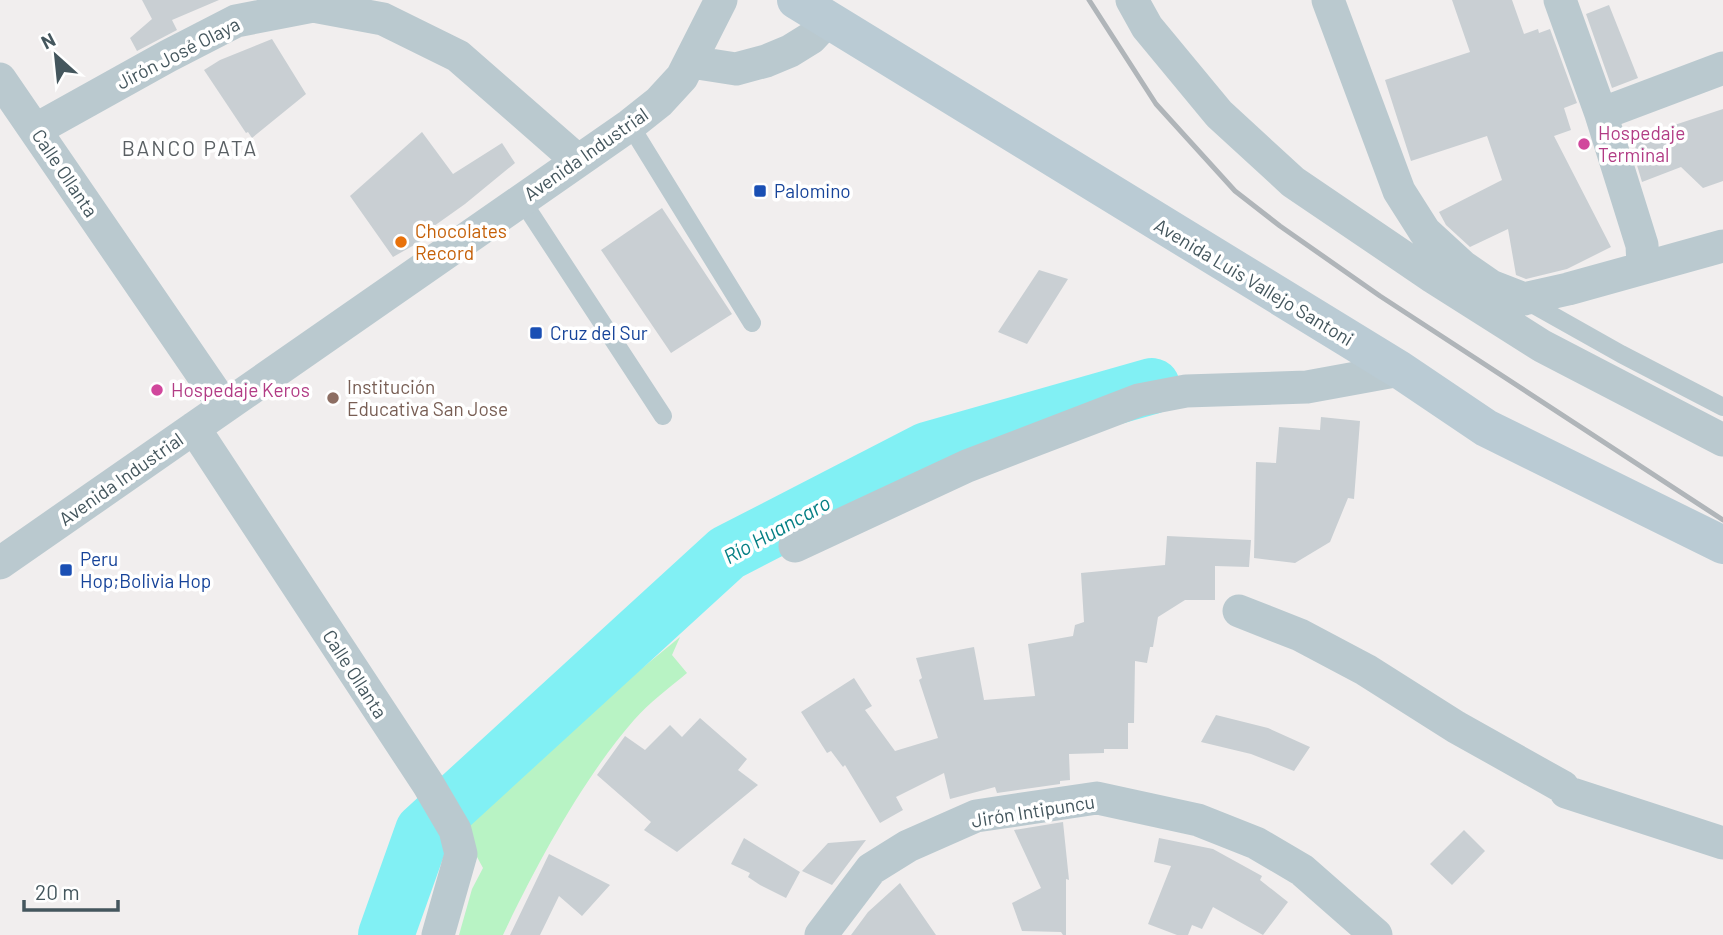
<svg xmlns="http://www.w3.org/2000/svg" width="1723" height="935" font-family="Barlow,sans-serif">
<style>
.green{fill:#b8f3c4}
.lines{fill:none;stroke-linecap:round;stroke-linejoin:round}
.river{stroke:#81f0f4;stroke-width:56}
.building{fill:#c9cfd3}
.lane{stroke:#bac9cf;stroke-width:18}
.street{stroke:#bac9cf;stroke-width:33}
.secondary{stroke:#bacbd4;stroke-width:38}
.rail{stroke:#b0b5b9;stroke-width:5}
.hotel-dot{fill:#d1479c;stroke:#fff;stroke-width:2.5}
.transit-dot{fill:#1a4fb4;stroke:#fff;stroke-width:2.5}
.food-dot{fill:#e8710a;stroke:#fff;stroke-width:2.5}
.education-dot{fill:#8d6e63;stroke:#fff;stroke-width:2.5}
.labels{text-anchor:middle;stroke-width:7;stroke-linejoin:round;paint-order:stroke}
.street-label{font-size:19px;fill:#44565d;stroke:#fff}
.hotel-label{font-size:19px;fill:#b23c85;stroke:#fff;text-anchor:start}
.transit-label{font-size:19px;fill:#164399;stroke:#fff;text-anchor:start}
.food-label{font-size:19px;fill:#c56008;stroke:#fff;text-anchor:start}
.education-label{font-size:19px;fill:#785e54;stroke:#fff;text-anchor:start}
.neighbourhood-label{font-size:21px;letter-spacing:2px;fill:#5a6064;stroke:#fff}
.water-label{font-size:21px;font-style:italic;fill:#057f84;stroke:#fff}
</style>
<rect width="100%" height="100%" fill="#f1eeee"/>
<path class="green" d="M680,637l-8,18 15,18c-18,15 -38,30 -53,47 -50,57 -98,145 -131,215h-44l13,-46 11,-21 -26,-48z"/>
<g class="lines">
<path class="river" d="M386,935l37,-104 304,-278 200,-103 225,-64"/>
</g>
<path class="building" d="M142,0h77l-47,20 5,10 -40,21 -7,-13 22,-19z
M1452,0h60l12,34 14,-5 1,4 11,-4 27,74 -13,5 7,22 -17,6 57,111 -44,22 -41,10 -10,-4 -8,-46 -38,18 -24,-22 -7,-13 63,-32 -15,-44 -76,25 -26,-81 85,-28z
M1609,5l29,73 -26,10 -26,-74z
M272,39l34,55 -54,44 -4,-6 -2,1 -42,-63 16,-10z
M1723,109v72l-20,7 -22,-21 -39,15 -6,-20 -1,-24z
M422,132l31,42 49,-31 13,20 -50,41 -45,32 3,4 -30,17 -43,-61z
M662,208l70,106 -61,39 -70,-103z
M1039,270l29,9 -41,65 -29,-12z
M1321,417l39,4 -6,78 -6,-1 -18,44 -35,21 -41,-5 2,-96 20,1 3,-36 41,3z
M1167,536l84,4 -2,27 -34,-1v34h-30l-27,17 -5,30h-3l-3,16 -12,-2 -1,62h-6v26h-24v4l-35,1 1,26 -10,1v3l-63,9 -2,-6 -45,12 -6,-26 -48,24 7,13 -23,13 -35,-58 -2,2 -12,-16 -4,2 -26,-41 53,-34 18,28 -7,4 30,41 43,-13 -19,-58 3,-2 -6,-20 58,-11 10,53 51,-4 -7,-52 45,-8 2,-11 9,-3 -3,-49 84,-8z
M1216,715l52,13 42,19 -16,24 -43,-17 -50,-12z
M700,718l47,41 -9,11 20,15 -81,67 -33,-22 7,-8 -54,-47 28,-39 20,14 25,-25 12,12z
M1063,822l6,58 -3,-1v56h-3l-2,-3 -39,-1 -10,-28 29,-15 -27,-58z
M1464,830l21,21 -33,34 -22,-21z
M744,838l56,34 -14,26 -26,-13 -12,-8 2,-4 -19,-9z
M1159,838l54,11 49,27 -2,4 28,22 -25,33 -50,-28 -11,22 -10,-4 -4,10h-11l-29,-11 23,-58 -17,-4z
M866,840l-34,45 -30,-14 26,-28z
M549,854l61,31 -28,31 -23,-20 -19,39h-30z
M900,883l36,52h-85l17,-23z"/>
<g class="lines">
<path class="lane" d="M630,125l122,198
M521,199l142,217
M1527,301l94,53 102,53"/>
<path class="street" d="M1132,0l15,27 72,87 74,68 140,95 109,69 181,94
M1328,0l71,191 26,41 37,34 29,20 33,13
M1560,0l41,114 122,-46
M691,62l45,7 30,-8 24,-10 21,-13 16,-17
M0,79l224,327
M1601,114l41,131 1,21
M35,130l133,-74 68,-35 77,-15 70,13 75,37 119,104
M1504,298l20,1 44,-10 155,-43
M194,428l234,356 27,46 6,24 -23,81
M795,546l172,-80 172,-66 47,-9 121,-4 93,-17
M0,563l630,-438 29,-23 23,-25 39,-77
M1239,611l61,24 66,35 90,57 107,60 3,5 157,51
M821,935l50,-66 37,-23 68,-30 121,-18 101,22 58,23 46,27 74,65"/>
<path class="secondary" d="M796,0l604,370 86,58 237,117"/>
<path class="rail" d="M1089,0l67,104 79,87 45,35 100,70 343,224"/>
</g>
<g class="hotel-dot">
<circle cx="1584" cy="144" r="7"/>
<circle cx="157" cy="390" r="7"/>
</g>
<g class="transit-dot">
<rect x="753" y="184" width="14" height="14" rx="3.5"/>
<rect x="529" y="326" width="14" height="14" rx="3.5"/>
<rect x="59" y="563" width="14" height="14" rx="3.5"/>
</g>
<circle class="food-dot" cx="401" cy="242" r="7"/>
<circle class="education-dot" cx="333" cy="398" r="7"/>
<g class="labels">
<g class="street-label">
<text transform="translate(178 53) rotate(-27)" y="7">Jirón José Olaya</text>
<text transform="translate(586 154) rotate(-35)" y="7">Avenida Industrial</text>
<text transform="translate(65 173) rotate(56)" y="7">Calle Ollanta</text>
<text transform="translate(1254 282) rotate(31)" y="7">Avenida Luis Vallejo Santoni</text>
<text transform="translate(121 479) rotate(-35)" y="7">Avenida Industrial</text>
<text transform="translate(355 674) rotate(57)" y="7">Calle Ollanta</text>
<text transform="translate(1033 811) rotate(-9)" y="7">Jirón Intipuncu</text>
</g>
<g class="hotel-label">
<text x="1598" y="140">Hospedaje<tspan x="1598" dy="22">Terminal</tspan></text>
<text x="171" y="397">Hospedaje Keros</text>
</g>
<g class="transit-label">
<text x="774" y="198">Palomino</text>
<text x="550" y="340">Cruz del Sur</text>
<text x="80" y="566">Peru<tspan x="80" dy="22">Hop;Bolivia Hop</tspan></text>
</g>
<g class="food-label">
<text x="415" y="238">Chocolates<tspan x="415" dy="22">Record</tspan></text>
</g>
<g class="education-label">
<text x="347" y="394">Institución<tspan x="347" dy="22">Educativa San Jose</tspan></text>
</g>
<g class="neighbourhood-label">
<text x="190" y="156">BANCO PATA</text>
</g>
<g class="water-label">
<text transform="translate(777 530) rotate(-29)" y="7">Río Huancaro</text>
</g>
</g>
<g transform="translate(56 56) rotate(333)" stroke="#ffffff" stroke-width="5" paint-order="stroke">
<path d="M0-5L12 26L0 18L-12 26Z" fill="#44565d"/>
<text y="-10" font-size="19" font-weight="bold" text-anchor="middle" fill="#44565d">N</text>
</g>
<path d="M24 900v10h94v-10" fill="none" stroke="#44565d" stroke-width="3.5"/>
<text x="35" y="900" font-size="21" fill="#44565d" stroke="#ffffff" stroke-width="5" paint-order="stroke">20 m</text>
</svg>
